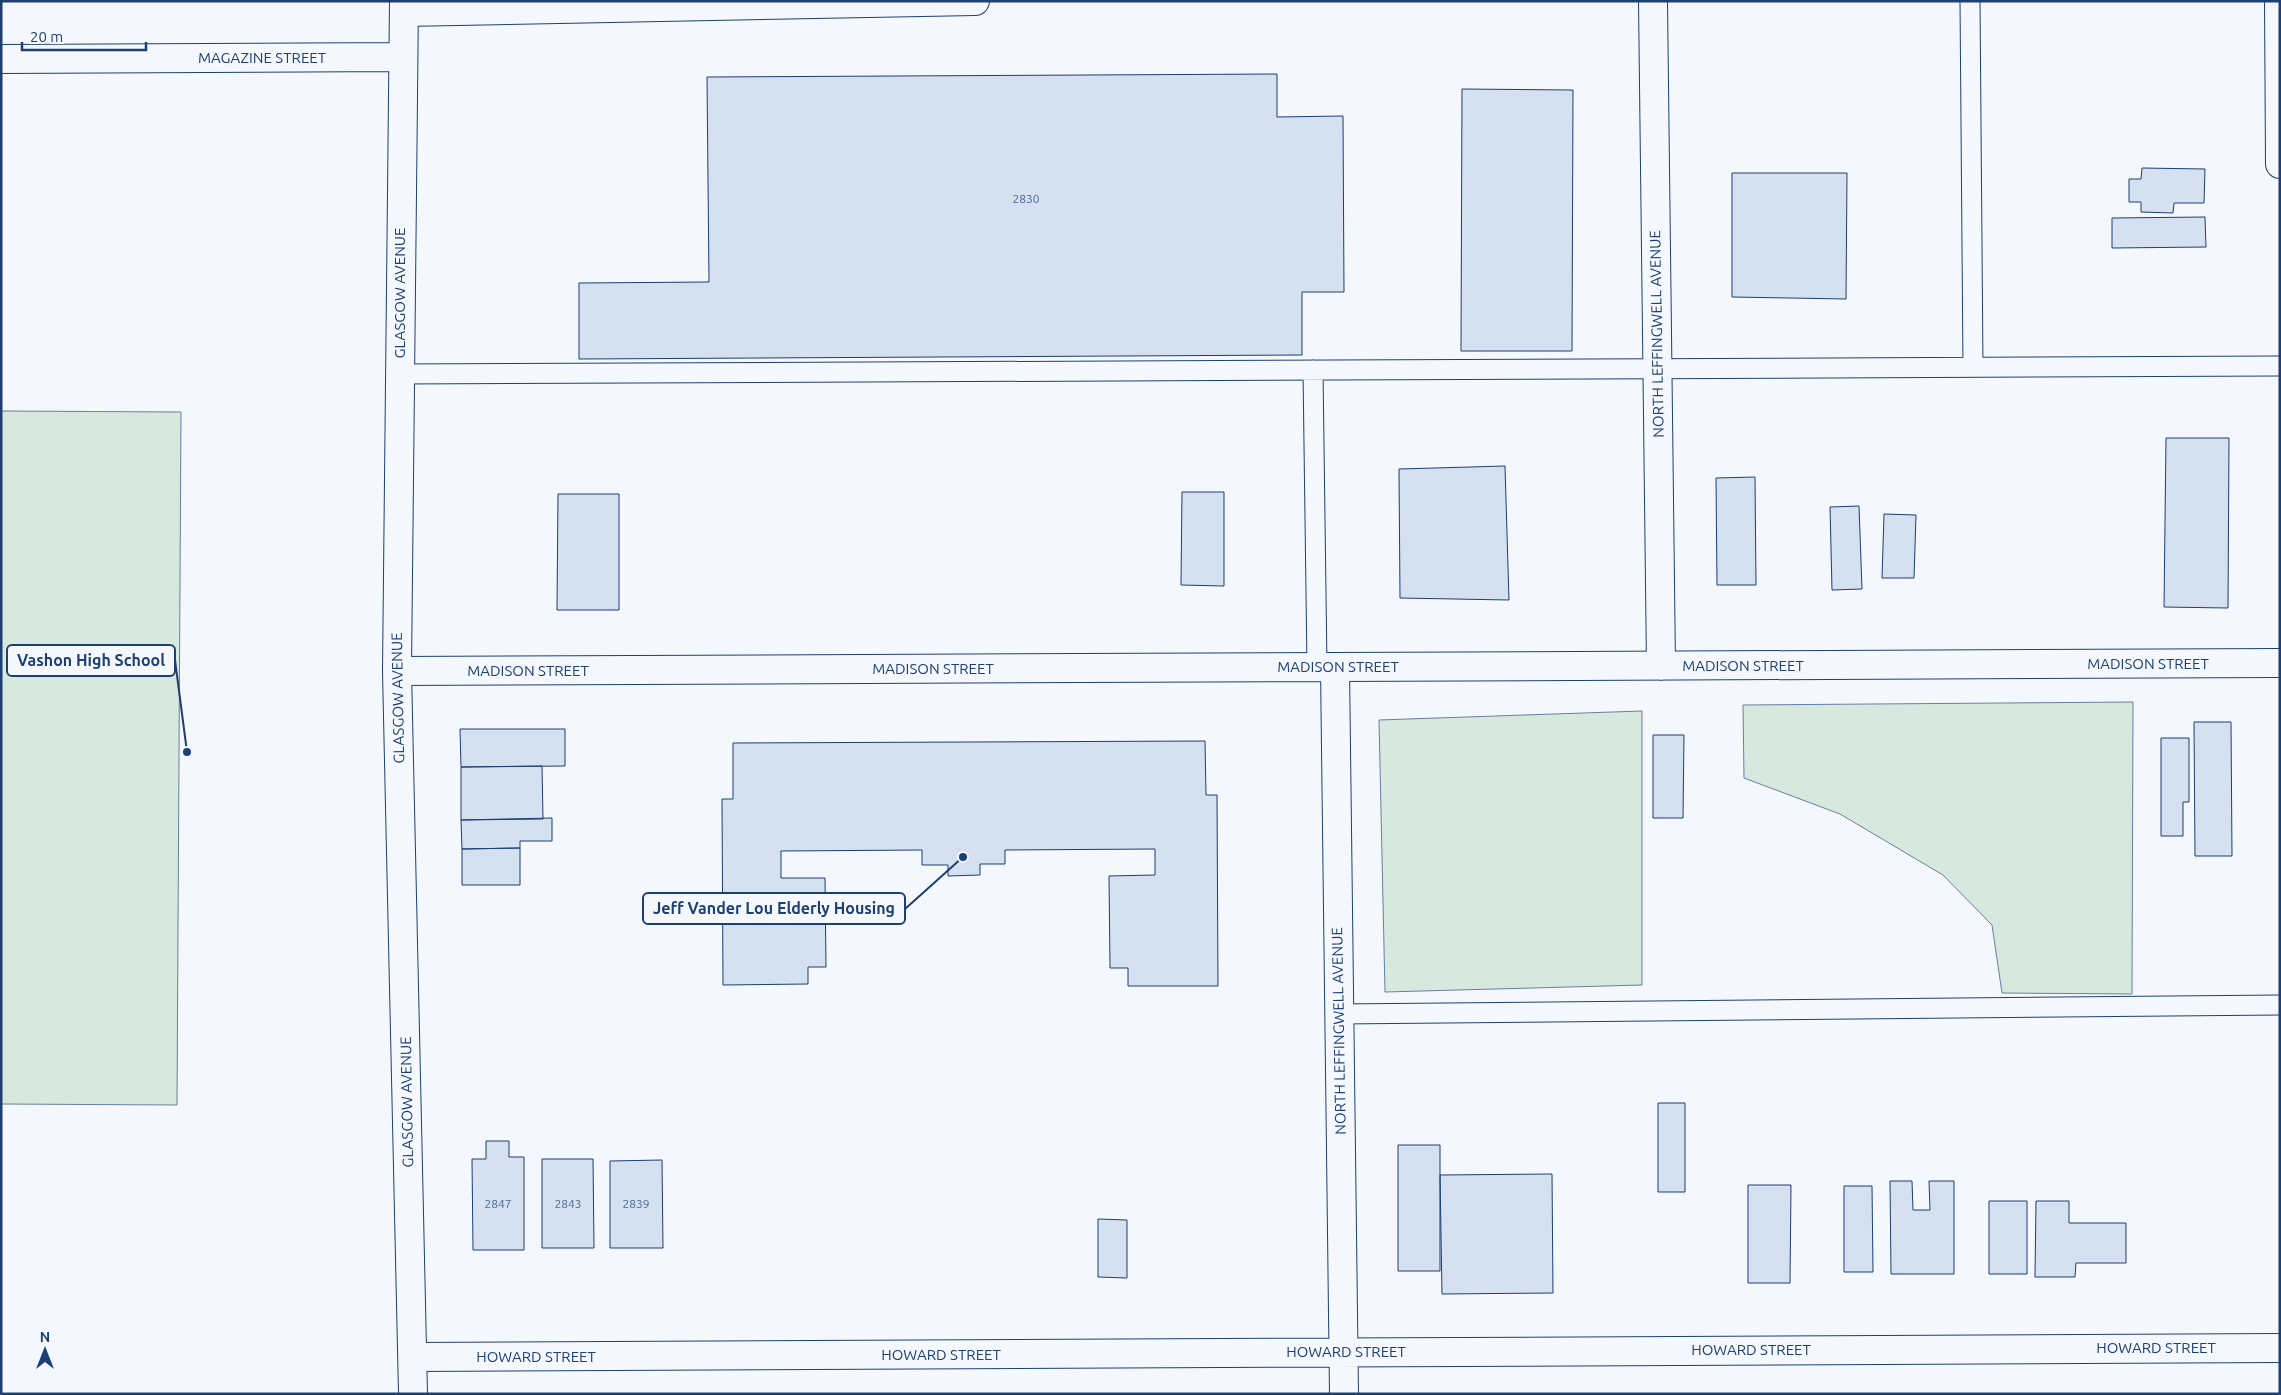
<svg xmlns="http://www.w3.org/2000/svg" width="2281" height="1395" font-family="Ubuntu,sans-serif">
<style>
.green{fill:#d7e8df;stroke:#687fa3}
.building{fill:#d5e0f0;stroke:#1d3f73}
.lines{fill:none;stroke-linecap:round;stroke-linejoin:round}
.service-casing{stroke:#1d3f73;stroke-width:21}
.minor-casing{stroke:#1d3f73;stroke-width:30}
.service{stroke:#f4f7fb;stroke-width:19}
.minor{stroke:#f4f7fb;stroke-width:28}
.labels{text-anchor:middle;stroke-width:4;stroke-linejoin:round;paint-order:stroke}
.number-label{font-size:12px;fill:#4b6792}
.street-label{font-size:15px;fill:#1d3f73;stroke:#f4f7fb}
.leader{fill:none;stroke:#1d3f73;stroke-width:2}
.callout-dot{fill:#1d3f73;stroke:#f4f7fb;stroke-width:2}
.callout{fill:#f4f7fb;stroke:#1d3f73;stroke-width:2}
.callout-label{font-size:16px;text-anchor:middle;font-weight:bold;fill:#1d3f73}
</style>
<rect width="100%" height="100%" fill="#f4f7fb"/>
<path class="green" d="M1,411l180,1 -4,693 -176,-1z
M2133,702l-1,292 -130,-1 -10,-68 -49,-50 -103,-61 -96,-36 -1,-73z
M1642,711v274l-257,7 -6,-272z"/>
<path class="building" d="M1277,74v43l66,-1 1,176h-42v63l-723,4v-76l130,-1 -2,-205z
M1462,89l111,1 -1,261h-111z
M2142,168l63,1 -1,34h-30l-1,10 -32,-1v-10h-12v-23h12z
M1732,173h115l-1,126 -114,-2z
M2205,217l1,30 -94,1v-30z
M2166,438h63l-1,170 -64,-1z
M1505,466l4,134 -109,-2 -1,-129z
M1755,477l1,108h-39l-1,-107z
M1182,492h42v94l-43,-1z
M558,494h61v116h-62z
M1859,506l3,83 -30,1 -2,-83z
M1884,514l32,1 -2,63h-32z
M2194,722h37l1,134h-37z
M460,729h105v37l-104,1z
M1653,735h31l-1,83h-30z
M2161,738h28v64h-6v34h-22z
M1205,741l1,54h11l1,191h-90v-18h-18l-1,-92 46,-1v-26l-150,1v14h-25v11l-32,1v-11h-26v-15l-141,1v27h44l1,89h-18v17l-85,1 -1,-186h11v-56z
M542,766l1,53 -82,1v-53z
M552,818v23h-32v7l-58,1 -1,-29z
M520,848v37h-58v-36z
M1658,1103h27v89h-27z
M486,1141h23v16h15v93h-51l-1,-91h14z
M1398,1145h42v126h-42z
M542,1159h51l1,89h-52z
M662,1160l1,88h-53v-87z
M1552,1174l1,119 -111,1 -2,-119z
M1890,1181h22l1,29h17l-1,-29h25v93h-63z
M1748,1185h43l-1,98h-42z
M1844,1186h28l1,86h-29z
M1989,1201h38v73h-38z
M2036,1201h33v22h57v40h-50l-1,14h-40z
M1098,1219l29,1v58l-29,-1z"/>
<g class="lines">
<defs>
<path id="service" d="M1970,1l3,366
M1313,370l4,297
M399,374l1881,-8
M1339,1014l941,-9"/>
<path id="minor" d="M404,1l-7,670 16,723
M1653,1l8,665
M2279,1l1,163
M404,12l571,-11
M1,59l401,-2
M1335,667l9,727
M397,671l1883,-8
M413,1357l1867,-9"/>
</defs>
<use href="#service" class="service-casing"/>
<use href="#minor" class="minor-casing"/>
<use href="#service" class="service"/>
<use href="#minor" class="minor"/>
</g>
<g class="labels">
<g class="number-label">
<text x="1026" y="203">2830</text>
<text x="498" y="1208">2847</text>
<text x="568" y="1208">2843</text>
<text x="636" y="1208">2839</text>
</g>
<g class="street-label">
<text x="262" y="63">MAGAZINE STREET</text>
<text transform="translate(400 293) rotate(-90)" y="5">GLASGOW AVENUE</text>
<text transform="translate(1657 334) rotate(-91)" y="5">NORTH LEFFINGWELL AVENUE</text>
<text x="2148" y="669">MADISON STREET</text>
<text x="1743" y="671">MADISON STREET</text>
<text x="1338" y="672">MADISON STREET</text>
<text x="933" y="674">MADISON STREET</text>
<text x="528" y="676">MADISON STREET</text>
<text transform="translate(398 698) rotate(-91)" y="5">GLASGOW AVENUE</text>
<text transform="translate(1339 1031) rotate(-91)" y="5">NORTH LEFFINGWELL AVENUE</text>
<text transform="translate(407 1102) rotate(-91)" y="5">GLASGOW AVENUE</text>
<text x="2156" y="1353">HOWARD STREET</text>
<text x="1751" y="1355">HOWARD STREET</text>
<text x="1346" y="1357">HOWARD STREET</text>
<text x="941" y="1360">HOWARD STREET</text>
<text x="536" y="1362">HOWARD STREET</text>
</g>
</g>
<path class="leader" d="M187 752L175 660M963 857L905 909"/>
<g class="callout-dot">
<circle cx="187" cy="752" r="5"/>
<circle cx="963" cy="857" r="5"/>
</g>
<g class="callout">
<rect x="7" y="645" width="168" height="31" rx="5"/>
<rect x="643" y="893" width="262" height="31" rx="5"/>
</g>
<g class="callout-label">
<text x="91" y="666">Vashon High School</text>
<text x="774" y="914">Jeff Vander Lou Elderly Housing</text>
</g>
<rect width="2281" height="1395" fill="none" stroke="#1d3f73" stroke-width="5"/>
<g transform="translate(45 1350)" stroke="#f4f7fb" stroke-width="4" paint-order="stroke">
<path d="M0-4L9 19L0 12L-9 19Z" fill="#1d3f73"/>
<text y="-8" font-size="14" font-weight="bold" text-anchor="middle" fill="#1d3f73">N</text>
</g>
<path d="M22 42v8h124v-8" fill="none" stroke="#1d3f73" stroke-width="2.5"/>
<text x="30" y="42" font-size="15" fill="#1d3f73" stroke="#f4f7fb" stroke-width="4" paint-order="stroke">20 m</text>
</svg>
